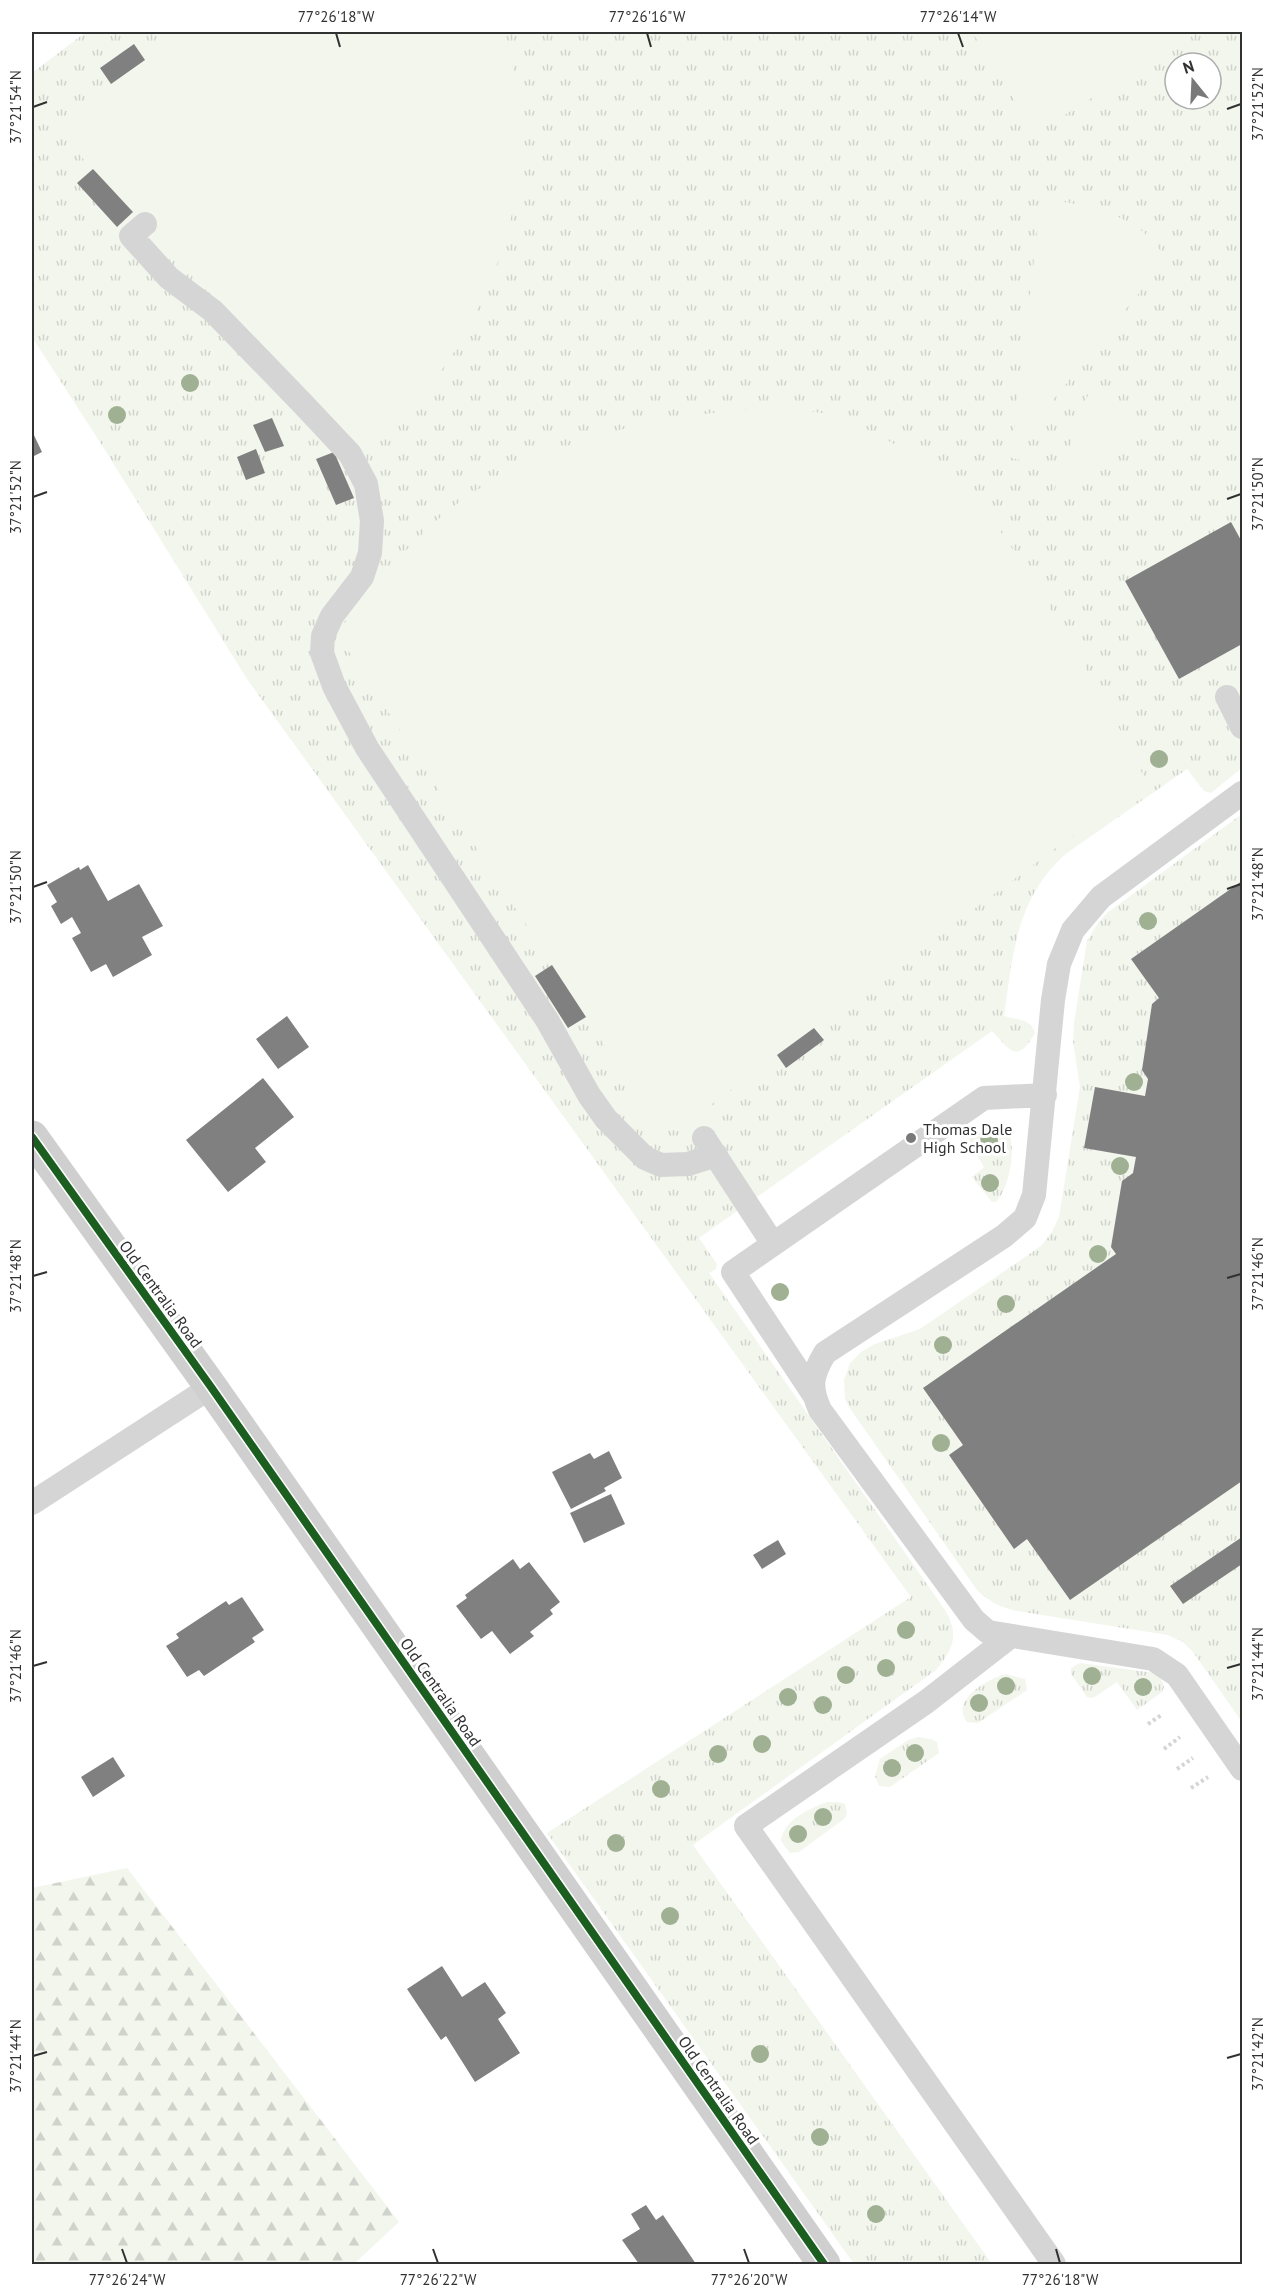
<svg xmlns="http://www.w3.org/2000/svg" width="1274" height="2296" font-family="'PT Sans',sans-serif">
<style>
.grass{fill:url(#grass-tufts);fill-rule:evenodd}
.forest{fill:url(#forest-firs)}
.pitch{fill:#f2f6ed}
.building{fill:#808080}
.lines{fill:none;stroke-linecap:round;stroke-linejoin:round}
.path{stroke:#d5d5d5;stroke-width:4;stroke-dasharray:3 3;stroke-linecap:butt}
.lane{stroke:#d5d5d5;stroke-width:24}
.secondary{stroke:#cfcfcf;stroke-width:33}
.cycleway-casing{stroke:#fff;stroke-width:11}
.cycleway{stroke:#1b5e20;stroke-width:8}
.tree{fill:#a0b093}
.ticks{fill:none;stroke:#313131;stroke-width:2}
.poi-dot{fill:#797979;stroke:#fff;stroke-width:2}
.labels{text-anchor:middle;stroke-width:6;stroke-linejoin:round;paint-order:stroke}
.poi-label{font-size:16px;fill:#313131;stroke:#fff;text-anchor:start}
.street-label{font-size:16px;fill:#313131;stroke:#fff}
.neatline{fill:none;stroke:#313131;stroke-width:2}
.ticks-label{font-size:15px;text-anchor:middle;fill:#313131}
</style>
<defs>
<pattern id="grass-tufts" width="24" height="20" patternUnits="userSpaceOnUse" patternTransform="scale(1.5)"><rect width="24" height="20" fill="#f2f6ed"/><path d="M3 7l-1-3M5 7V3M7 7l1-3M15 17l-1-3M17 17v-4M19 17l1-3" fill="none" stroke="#d0d3cc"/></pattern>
<pattern id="forest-firs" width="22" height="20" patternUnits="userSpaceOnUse" patternTransform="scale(1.5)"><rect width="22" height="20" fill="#f2f6ed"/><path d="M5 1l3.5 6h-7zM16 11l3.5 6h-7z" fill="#d0d3cc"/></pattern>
</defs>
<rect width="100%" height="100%" fill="#fff"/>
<path class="grass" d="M86,32h1156v736l-31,25 -7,-2 -17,-22 -120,84c-51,44 -54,101 -63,163 13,4 27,2 31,17 -18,32 -25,17 -43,-2l-293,207 18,26 -1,5 -7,4 236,337c15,25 8,39 -9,60l-243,175 299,419h-138l-307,-431 364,-236 -664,-918 -142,-229 -73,-113v-264zM1175,63h36v36h-36z
M1242,814v908l-49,-70 -10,-10 -15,-7 -151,-24c-17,-4 -28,-9 -40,-21l-128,-183 -4,-8 -1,-19 6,-17 11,-11 14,-8 45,-15 121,-83 11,-14 7,-15 21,-130 -7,-46 1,-18 13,-82 9,-15 11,-13z
M993,1126h8l7,6c9,16 1,57 -12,70h-4l-20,-25 12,-10 -16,-27 6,-7z
M1080,1663l75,10 6,4 3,10 -2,5 -25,18 -20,-28 -24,16 -6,-1 -16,-23v-6z
M1006,1674l19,5 2,11 -49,33 -11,-1c-17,-23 21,-43 39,-48z
M918,1737l13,2 6,3 2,11 -49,34 -11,-1 -4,-10 5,-17 28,-19z
M827,1802h11l7,2 2,10 -3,5 -45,33 -9,1 -9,-12c3,-22 28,-32 46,-39z"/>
<path class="forest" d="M127,1868l272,354 -45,42h-322v-376z"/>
<path class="pitch" d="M186,32h319c7,31 14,61 16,93 4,93 -39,198 -97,269 -18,21 -42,40 -63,59l-289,-306 4,-39z
M972,32h227l-164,101z
M1041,199c34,4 72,10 101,32 9,8 17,18 25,27l-146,182 4,2 -5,18 -19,-5 4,-17 8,1z
M1088,395c24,3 37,11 50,31l-80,74 3,4 -8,13 -14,-8 8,-13 5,1z
M784,407l43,7 44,17 88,50 34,40 32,46 83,139 38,75 -434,323 4,7 -33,21 -36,-6 -20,-29 7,-6 -297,-458c35,-45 77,-98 124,-132 92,-67 211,-88 323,-94z"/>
<path class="building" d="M134,44l11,16 -34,24 -11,-16z
M93,169l40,43 -16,15 -40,-44z
M272,418l12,28 -19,6 -12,-27z
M32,431l10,21 -10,5z
M256,449l9,24 -19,7 -9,-23z
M334,452l20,46 -18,7 -20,-46z
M1231,522l11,20v102l-63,35 -54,-98z
M88,865l20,36 31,-17 24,42 -21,11 10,18 -39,22 -7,-13 -15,8 -19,-34 9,-5 -9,-16 -11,7 -10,-18 6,-4 -10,-17 32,-18 1,3z
M1242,881v600l-172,119 -43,-61 -13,10 -65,-94 14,-10 -40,-57 193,-134 -5,-7 11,-66 11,-8 3,-16 -52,-9 11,-61 50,9 3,-17 -6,-9 10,-66 7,-6 -28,-39z
M552,965l34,52 -18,11 -33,-52z
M287,1016l22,31 -31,22 -22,-30z
M814,1028l10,12 -38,28 -9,-13z
M263,1078l31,39 -39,31 11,14 -38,30 -42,-52z
M609,1451l13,27 -18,10 2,3 -35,18 -19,-37 38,-19 4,6z
M611,1494l14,30 -41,19 -14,-30z
M1242,1537v27l-59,40 -13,-18z
M778,1540l8,14 -24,15 -9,-14z
M513,1559l7,10 9,-7 31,40 -10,8 3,4 -23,18 4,4 -24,18 -18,-23 -11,8 -25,-33 11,-8 -2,-3z
M242,1597l22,33 -12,8 3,4 -51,34 -5,-6 -12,7 -21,-31 13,-8 -3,-4 50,-33 3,4z
M113,1757l12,19 -32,21 -12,-20z
M442,1966l20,31 23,-15 21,31 -8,6 22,34 -45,29 -29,-46 -5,4 -34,-51z
M646,2205l10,15 7,-5 33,49h-57l-17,-24 18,-11 -9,-15z"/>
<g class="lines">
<path class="path" d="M1148,1724l15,-10
M1164,1749l16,-12
M1177,1769l16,-11
M1191,1788l17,-11"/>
<path class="lane" d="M145,224l-14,12 38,42 44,33 90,93 47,50 16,30 6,37 -2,32 -8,24 -30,39 -9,20 -1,17 12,33 33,62 180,272 42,75 17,24 39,39 16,7 27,-1 28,-9
M1227,697l15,30
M1242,793l-141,104 -28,33 -14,34 -6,36 -19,195 -9,23 -21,18 -179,117c-13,22 -16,32 -5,57l154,210 14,12 165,27 24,16 65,94
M704,1138l69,106
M814,1395l-81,-123 251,-174 61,-3
M32,1503l179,-116
M1011,1636l-85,66 -180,124 308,438"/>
<path class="secondary" d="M32,1137l179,250 613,877"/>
<defs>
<path id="cycleway" d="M32,1137l179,250 613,877"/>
</defs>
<use href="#cycleway" class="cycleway-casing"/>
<use href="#cycleway" class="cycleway"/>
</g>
<g class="tree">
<circle cx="190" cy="383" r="9"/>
<circle cx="117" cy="415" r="9"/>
<circle cx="1159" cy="759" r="9"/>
<circle cx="1148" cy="921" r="9"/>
<circle cx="1134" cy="1082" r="9"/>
<circle cx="989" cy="1141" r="9"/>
<circle cx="1120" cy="1166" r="9"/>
<circle cx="990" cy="1183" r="9"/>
<circle cx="1098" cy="1254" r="9"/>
<circle cx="780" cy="1292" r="9"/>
<circle cx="1006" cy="1304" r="9"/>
<circle cx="943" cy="1345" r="9"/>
<circle cx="941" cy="1443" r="9"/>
<circle cx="906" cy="1630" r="9"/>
<circle cx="886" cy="1668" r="9"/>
<circle cx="846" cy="1675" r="9"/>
<circle cx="1092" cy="1676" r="9"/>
<circle cx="1006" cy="1686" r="9"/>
<circle cx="1143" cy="1687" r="9"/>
<circle cx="788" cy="1697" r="9"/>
<circle cx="979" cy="1703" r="9"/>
<circle cx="823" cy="1705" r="9"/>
<circle cx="762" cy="1744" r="9"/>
<circle cx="915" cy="1753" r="9"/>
<circle cx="718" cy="1754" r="9"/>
<circle cx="892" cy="1768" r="9"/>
<circle cx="661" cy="1789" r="9"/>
<circle cx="823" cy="1817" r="9"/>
<circle cx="798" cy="1834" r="9"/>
<circle cx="616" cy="1843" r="9"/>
<circle cx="670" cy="1916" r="9"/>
<circle cx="760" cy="2054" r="9"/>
<circle cx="820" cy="2137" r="9"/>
<circle cx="876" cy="2214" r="9"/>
</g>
<path class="ticks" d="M336,33l4,14M647,33l4,14M958,33l5,14M33,107l14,-5M1227,109l14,-5M33,497l14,-5M1227,499l14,-5M33,887l14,-5M1227,889l14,-5M33,1276l14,-4M1227,1278l14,-4M33,1666l14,-4M1227,1668l14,-4M33,2056l14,-4M1227,2058l14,-4M122,2249l5,14M433,2249l5,14M744,2249l5,14M1056,2249l4,14"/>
<circle class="poi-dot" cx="911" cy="1138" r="6"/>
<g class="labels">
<g class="poi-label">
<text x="923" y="1135">Thomas Dale<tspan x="923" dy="18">High School</tspan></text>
</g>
<g class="street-label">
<text transform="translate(161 1294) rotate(54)" y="6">Old Centralia Road</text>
<text transform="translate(441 1692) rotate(55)" y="6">Old Centralia Road</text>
<text transform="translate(719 2090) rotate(55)" y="6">Old Centralia Road</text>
</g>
</g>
<rect width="1274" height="2296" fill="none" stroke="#ffffff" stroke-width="66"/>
<g transform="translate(1193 81) rotate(342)"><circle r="28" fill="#ffffff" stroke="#adadad" stroke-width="1.5"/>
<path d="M0-4.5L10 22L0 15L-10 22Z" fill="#797979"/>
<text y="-9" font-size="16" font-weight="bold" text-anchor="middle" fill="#313131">N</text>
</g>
<rect x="33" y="33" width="1208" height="2230" class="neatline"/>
<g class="ticks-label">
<text x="336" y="22">77°26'18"W</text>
<text x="647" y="22">77°26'16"W</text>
<text x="958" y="22">77°26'14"W</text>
<text transform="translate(1258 104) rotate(-90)" y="5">37°21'52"N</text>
<text transform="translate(16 107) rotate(-90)" y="5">37°21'54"N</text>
<text transform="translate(1258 494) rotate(-90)" y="5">37°21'50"N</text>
<text transform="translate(16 497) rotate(-90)" y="5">37°21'52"N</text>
<text transform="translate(1258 884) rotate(-90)" y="5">37°21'48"N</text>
<text transform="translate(16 887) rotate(-90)" y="5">37°21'50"N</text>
<text transform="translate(1258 1274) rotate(-90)" y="5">37°21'46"N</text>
<text transform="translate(16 1276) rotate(-90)" y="5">37°21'48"N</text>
<text transform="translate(1258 1664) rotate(-90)" y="5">37°21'44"N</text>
<text transform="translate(16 1666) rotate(-90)" y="5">37°21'46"N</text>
<text transform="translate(1258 2054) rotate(-90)" y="5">37°21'42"N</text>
<text transform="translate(16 2056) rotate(-90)" y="5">37°21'44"N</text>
<text x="127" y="2285">77°26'24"W</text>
<text x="438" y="2285">77°26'22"W</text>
<text x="749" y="2285">77°26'20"W</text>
<text x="1060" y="2285">77°26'18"W</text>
</g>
</svg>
